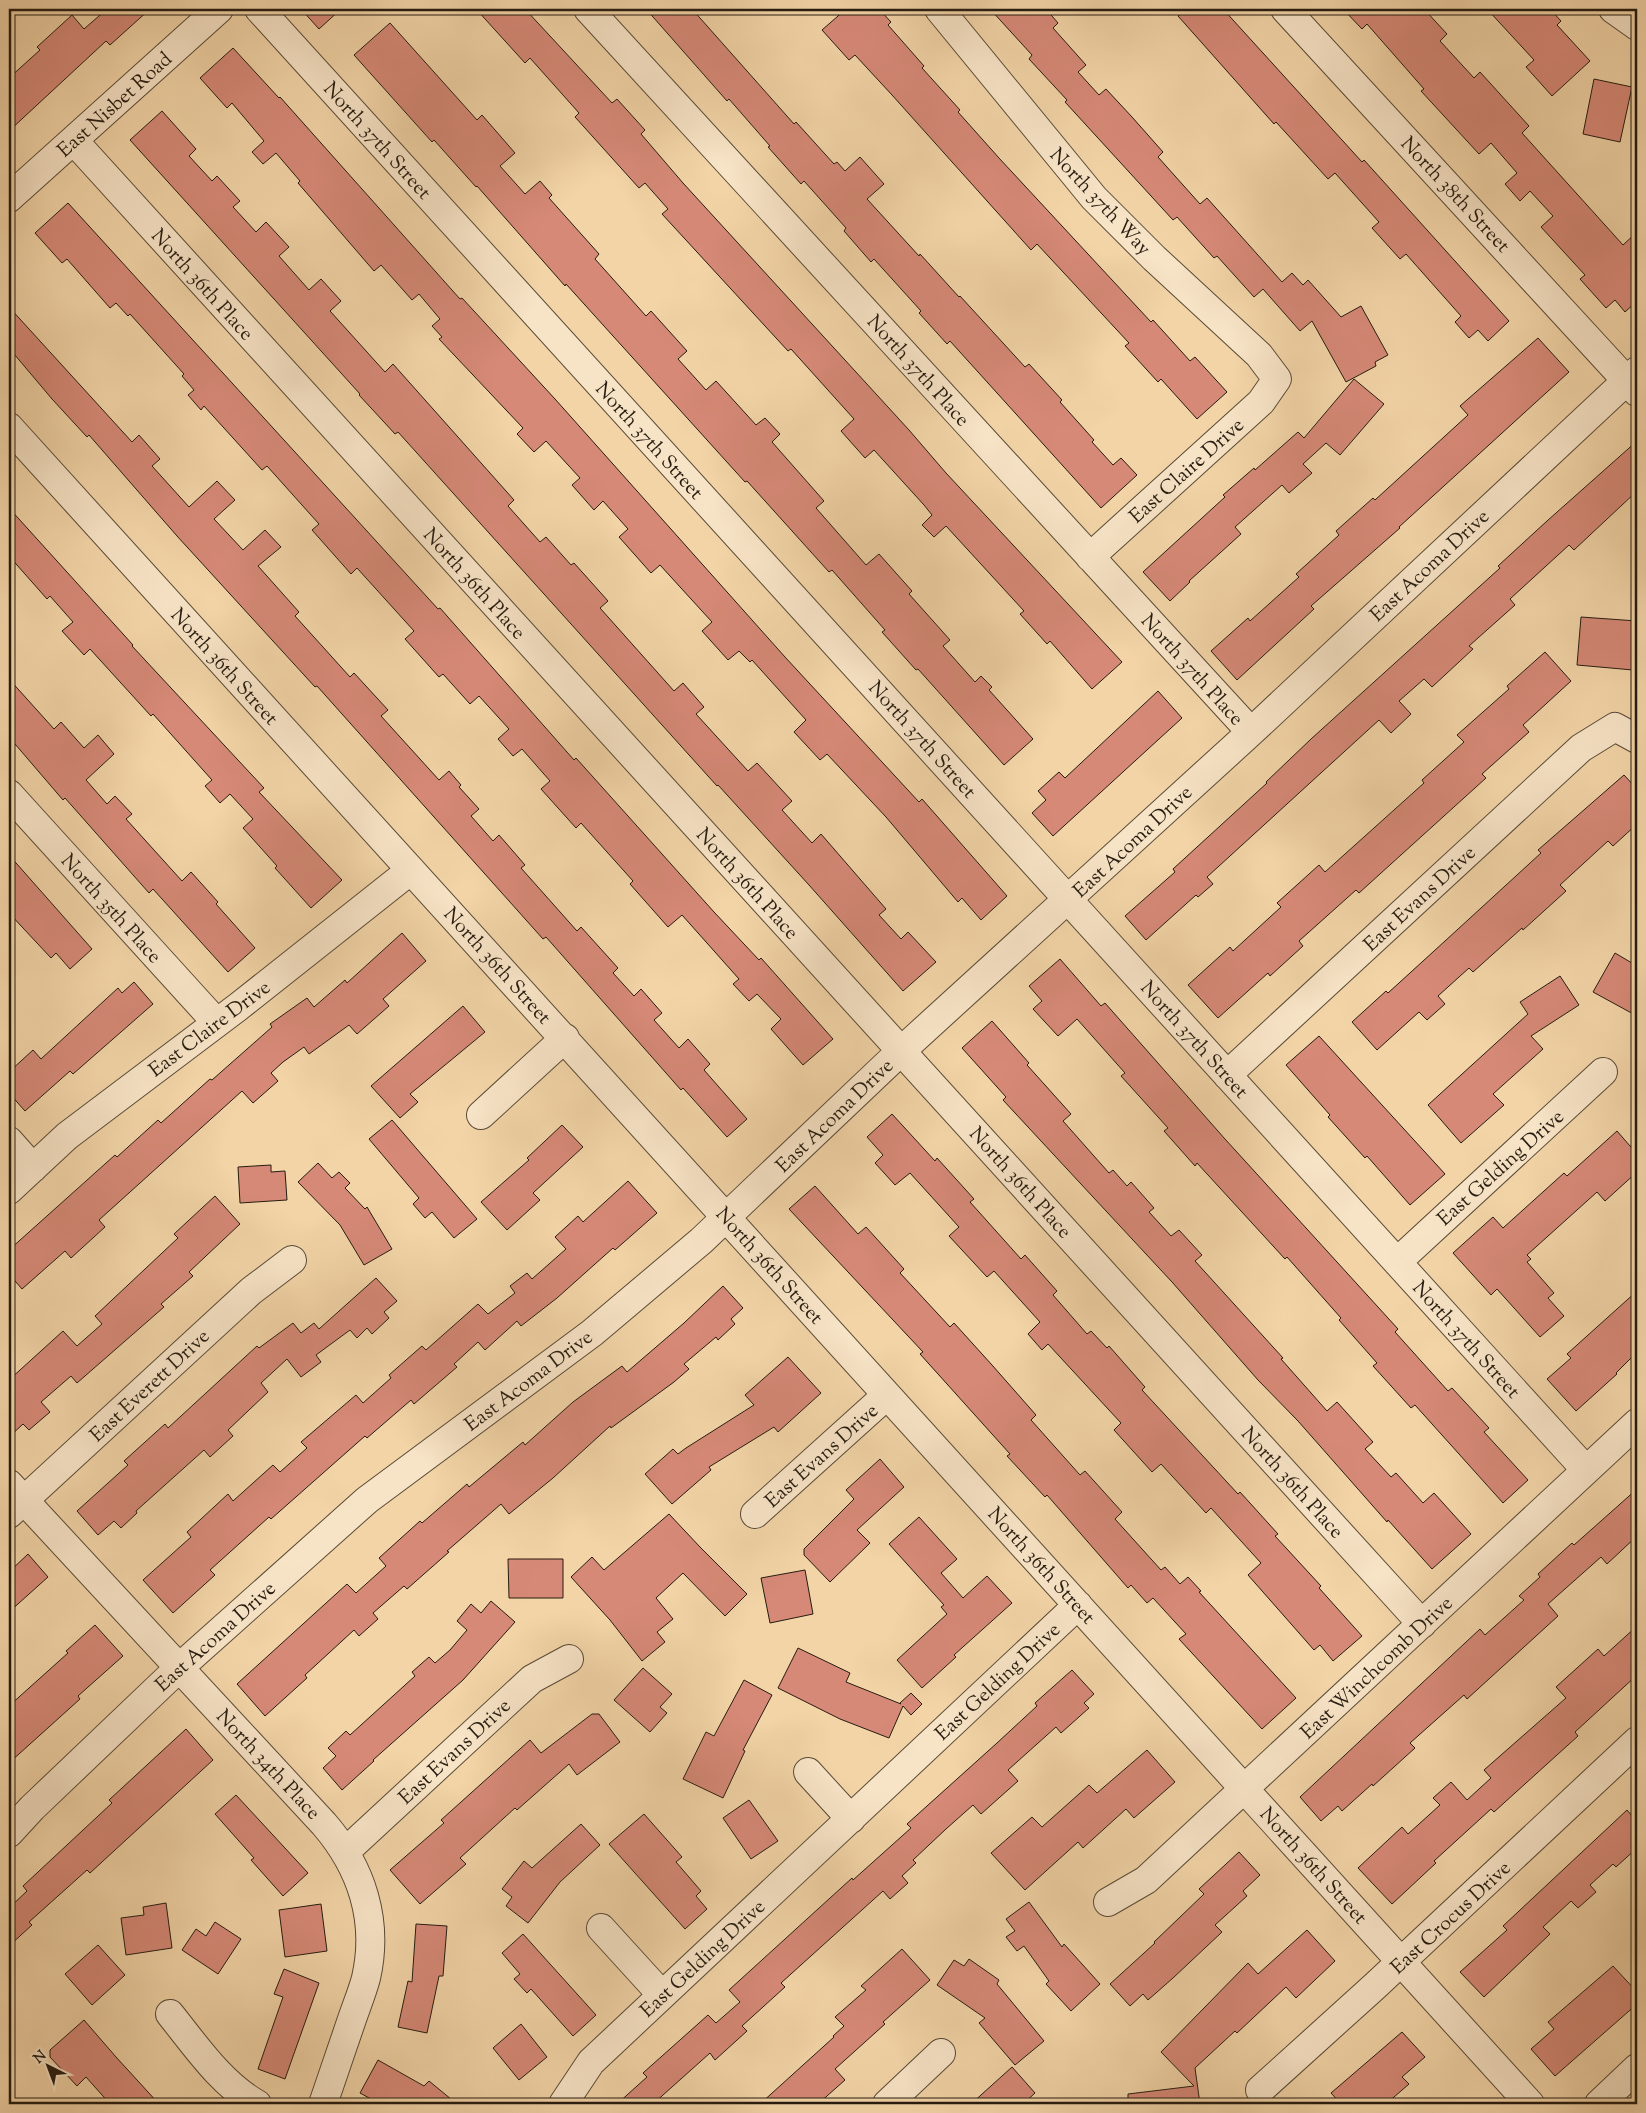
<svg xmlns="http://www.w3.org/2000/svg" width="1646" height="2113" font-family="'Sorts Mill Goudy',serif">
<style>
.building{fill:#d68977;stroke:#261c10}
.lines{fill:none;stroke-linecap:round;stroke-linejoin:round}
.minor-casing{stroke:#594a36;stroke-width:30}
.minor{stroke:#f7e3c6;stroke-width:28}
.labels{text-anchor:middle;stroke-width:4;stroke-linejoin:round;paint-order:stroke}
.street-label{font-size:20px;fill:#261c10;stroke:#f7e3c6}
</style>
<rect width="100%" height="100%" fill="#f2d4a7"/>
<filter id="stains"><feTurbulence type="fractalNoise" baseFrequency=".004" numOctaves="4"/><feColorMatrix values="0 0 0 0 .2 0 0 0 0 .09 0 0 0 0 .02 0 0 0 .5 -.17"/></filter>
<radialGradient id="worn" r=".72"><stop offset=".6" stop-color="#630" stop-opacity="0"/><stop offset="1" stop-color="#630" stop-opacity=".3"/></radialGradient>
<path class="building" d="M107,9h43l-40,36 -4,-4 -97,90v-53l31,-28 -3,-3 35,-32 12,14z
M301,9h40l-22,20z
M476,9h49l87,94 5,-4 28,31 -4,4 42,49 226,247 37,43 176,189 -30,27 -42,-48 -3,3 -27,-30 4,-3 -78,-85 -12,11 -12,-12 10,-10 -8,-10 -50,-55 -9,8 -24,-27 13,-12 -63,-70 -3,2 -126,-137 6,-5 -23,-26 -6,5 -64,-71 4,-4 -49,-55 -5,5z
M646,9h46l102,115 2,-2 38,42 3,-2 8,9 15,-14 24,27 -17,15 52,57 1,-2 39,43 1,-1 65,71 4,-3 33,36 -2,2 34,38 -2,2 21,23 8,-7 16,17 -36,33 -151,-167 -3,3 -28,-31 2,-2 -47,-52 -3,3 -27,-31 2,-3 -42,-47 -3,3 -33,-37 2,-1 -41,-47 -2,2z
M846,9h33l12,13 -3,3 36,41 -2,2 38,42 -2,2 41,46 152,164 2,-2 37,41 5,-4 32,35 -30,27 -36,-40 -3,3 -33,-36 4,-3 -92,-99 -6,6 -139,-155 -37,-40 -6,5 -27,-30z
M990,9h56l12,14 -5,5 33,37 -8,7 21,23 7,-6 26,28 31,35 -5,5 42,47 7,-6 75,84 10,-9 11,12 5,-5 33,37 20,-11 27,49 -13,7 1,4 -30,16 -34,-61 -12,10 -37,-42 -9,8 -37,-41 -3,2 -37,-41 -4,3 -108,-118 2,-2 -38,-41 3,-4z
M1187,9h36l139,153 2,-2 145,161 -21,20 -10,-11 -9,8 -14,-16 6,-6 -55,-62 -6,5 -28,-31 7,-6 -44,-49 -7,6 -52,-57 -2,2 -96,-108z
M1343,9h81l23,25 -7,7 34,37 6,-6 49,54 -7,7 101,112 14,-13v69l-12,11 -10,-12 -9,8 -26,-29 5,-4 -44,-48 12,-11 -23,-25 -10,10 -15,-17 12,-11 -26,-30 -12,11 -58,-63 3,-2 -57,-65 -5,5z
M1487,9h63l11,12 -4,4 33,36 -38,35 -26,-29 8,-7z
M390,23l87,97 5,-5 33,38 -15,13 25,28 15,-13 12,14 -3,3 50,56 -4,5 51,57 5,-5 36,40 -9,8 28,31 10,-9 40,44 9,-7 15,16 -8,8 52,59 -8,7 50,57 13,-11 33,37 -3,3 41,46 -7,6 32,36 6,-6 11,11 -3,3 44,49 -29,26 -86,-96 -2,1 -34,-38 3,-2 -53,-60 -3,2 -82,-91 -2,1 -179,-198 -1,2 -88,-100 -1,1 -42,-47 -2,2 -78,-87z
M233,48l46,50 1,-1 180,202 2,-1 93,101 230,258 134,145 3,-3 85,97 -26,24 -19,-22 -4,4 -72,-85 -59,-63 -7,6 -26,-28 12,-12 -54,-60 -2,2 -11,-11 -11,9 -26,-29 10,-9 -52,-57 -9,8 -32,-36 9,-8 -25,-28 -9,9 -22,-25 8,-7 -34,-37 -12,11 -17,-18 6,-6 -84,-89 3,-2 -10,-11 8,-7 -21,-25 -7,6 -31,-35 -7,6 -76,-88 2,-2 -24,-28 -13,11 -11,-12 12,-11 -32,-38 -5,5 -27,-30z
M1594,79l38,8 -12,55 -37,-8z
M162,111l34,38 -7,7 23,25 5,-5 23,25 -7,6 23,25 10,-10 23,25 -10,9 30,34 12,-11 20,22 -11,10 55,61 8,-8 121,136 -6,6 32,36 6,-5 25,28 3,-2 34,38 -8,7 74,83 9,-8 21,24 -8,7 52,57 9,-8 35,38 -10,9 30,33 9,-9 65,75 -7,6 22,24 7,-7 28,30 -33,29 -94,-106 -91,-100 -1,1 -319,-354 -3,2 -36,-39 1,-1 -230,-254z
M68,203l370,406 2,-1 134,152 2,-2 138,154 45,48 2,-2 72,81 -30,26 -32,-36 10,-10 -24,-25 -8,7 -16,-17 6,-5 -57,-64 -14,12 -38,-43 3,-3 -52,-58 -5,5 -35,-39 9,-8 -28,-32 -9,7 -15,-17 11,-10 -30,-33 -9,8 -27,-30 -4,3 -34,-38 9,-8 -57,-63 -6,6 -39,-44 7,-6 -52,-58 -5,4 -58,-64 -3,4 -13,-15 6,-5 -12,-14 2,-2 -54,-60 -2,2 -12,-13 -6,5 -43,-49 -5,4 -27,-30z
M9,307l123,135 7,-7 21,24 -8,7 37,41 28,-26 18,19 -21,19 29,31 22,-20 16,17 -23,19 41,46 -4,4 55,61 4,-4 34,37 -7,6 58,64 10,-9 12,14 -2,2 20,22 -8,7 22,25 6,-6 26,30 -4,3 56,63 4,-4 37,41 -5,5 21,23 7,-7 21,24 -8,7 25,28 9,-9 22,25 -6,6 43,49 -20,18 -44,-49 -2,2 -135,-153 -3,2 -226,-253 -2,1 -138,-151 -88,-101 -2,2 -35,-38 -43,-51z
M1538,338l31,34 -170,155 1,1 -89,78 3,3 -77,71 -26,-29 37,-33 2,3 49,-44 -3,-3 43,-39 -3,-4 37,-33 2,2 93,-85 -8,-9z
M1354,379l30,25 -44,51 -14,-12 -23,21 9,9 -23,20 -7,-8 -47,42 6,7 -52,47 1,1 -20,19 -27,-29 82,-75 -2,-2 31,-27 1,2 43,-38 6,6z
M1637,441v50l-63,59 -5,-5 -59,54 5,6 -46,41 4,3 -41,38 -8,-8 -25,22 12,13 -20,19 -12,-13 -172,157 6,7 -15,13 -2,-2 -50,45 -21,-24 50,-44 -2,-3 94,-86 -1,-1 45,-43 189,-171 -2,-2 49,-45z
M9,508l124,137 -1,1 132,142 -5,4 83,88 -31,28 -36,-40 2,-2 -34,-38 10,-9 -23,-25 -10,9 -15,-17 7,-6 -59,-66 -2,2 -61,-67 -6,6 -22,-24 11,-9 -23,-26 -3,3 -38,-43z
M1581,617l56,4 -4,49 -56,-5z
M1545,652l26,29 -48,44 6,7 -47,42 4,4 -127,115 -3,-3 -57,51 4,5 -33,30 -2,-3 -50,45 -30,-33 42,-38 3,4 48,-44 -4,-4 42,-38 6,7 99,-89 -2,-3 42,-38 -7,-7 52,-46 -2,-3z
M9,679l45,50 7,-7 23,26 14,-13 16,19 -28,26 21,24 8,-8 17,18 -6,5 56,62 9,-9 27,30 -2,2 39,44 -27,24 -75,-83 -4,4 -84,-95 -2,2 -54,-63z
M1158,691l24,27 -129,118 -21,-23 14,-13 -8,-9 21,-19 6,6z
M1624,775l13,14v35l-24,22 -5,-5 -48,44 6,6 -43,39 -1,-2 -49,44 -4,-4 -31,28 7,8 -18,16 -8,-8 -42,38 -25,-28 34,-31 2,2 57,-52 96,-88 -3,-3z
M9,855l83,94 -22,20 -14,-16 -5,5 -42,-45z
M402,933l24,28 -43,38 6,7 -32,28 -8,-9 -40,29 -5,-7 -21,15 -12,11 7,8 -25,22 -11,-12 -143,129 6,7 -34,31 -6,-7 -43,38 -13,-15v-24l106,-95 2,2 41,-37 3,3 49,-44 2,1 60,-53 -2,-3 37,-26 7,9 31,-27 2,3z
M1615,953l22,13v50l-44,-24z
M1060,959l41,47 4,-3 120,136 173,190 -3,3 53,59 4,-3 37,40 -5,4 44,48 -25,23 -88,-98 -4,3 -38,-42 4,-3 -38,-43 2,-2 -54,-61 -2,2 -88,-96 -2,3 -31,-35 4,-3 -47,-52 4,-3 -48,-54 -19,17 -25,-27 9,-8 -13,-15z
M1560,976l19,29 -48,31 12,13 -50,45 11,11 -43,38 -33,-38 100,-91 -8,-12z
M134,982l19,22 -80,70 -3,-3 -45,40 -16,-18v-21l24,-22 8,9 77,-71 4,5z
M463,1006l22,26 -75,62 8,8 -18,16 -29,-32z
M992,1021l37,42 -2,2 44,49 -8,7 46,52 4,-3 14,16 4,-4 23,26 -5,4 22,24 8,-6 23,25 -7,6 88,97 -2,1 46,52 10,-9 36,40 -8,7 26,28 5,-4 27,30 11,-10 37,41 -39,35 -44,-49 -1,2 -89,-101 -40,-41 -86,-98 -131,-141 -38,-41 3,-3 -44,-49z
M1319,1036l126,138 -35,31 -43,-49 -2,2 -37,-41 2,-2 -44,-50z
M892,1114l43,47 2,-3 37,41 -4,3 51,57 4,-4 32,36 -4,4 34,39 4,-3 16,17 2,-2 36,41 -3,3 96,104 2,-2 38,42 -3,2 46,50 -2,2 43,48 -29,25 -13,-16 -6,5 -66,-75 13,-12 -50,-55 -5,5 -45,-49 -9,8 -38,-42 7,-7 -73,-79 -6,6 -14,-16 12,-12 -46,-51 -7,6 -38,-41 10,-9 -49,-54 -15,12 -20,-22 8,-8 -16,-18z
M392,1120l85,99 -23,19 -22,-26 -7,6 -12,-14 6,-6 -50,-59z
M562,1125l21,22 -50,46 7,7 -33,30 -26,-28 48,-42 -2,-2z
M1617,1131l20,23v18l-32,29 -8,-9 -70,63 4,4 -4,3 27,31 -6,5 16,18 -24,21 -43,-48 -6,6 -38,-42 40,-36 10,11 61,-55 3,3z
M318,1163l14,15 7,-6 11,11 -5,5 20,21 2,-2 25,42 -28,16 -24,-40 -42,-43z
M271,1165v7l14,-1 2,29 -47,3 -2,-36z
M628,1181l29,32 -42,37 -2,-2 -56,50 -36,28 -4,-5 -32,29 -7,-8 -24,22 3,3 -43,37 -3,-4 -44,38 -2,-2 -94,83 -2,-2 -59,53 5,5 -42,38 -30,-33 48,-43 -4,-5 41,-38 5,7 40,-36 7,7 27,-24 -6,-6 55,-47 7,8 28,-25 -2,-3 33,-29 4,4 52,-46 10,10 27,-21 -5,-7 17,-13 5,6 34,-30 -11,-12 23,-21 5,6z
M815,1186l43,48 8,-7 38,42 -4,4 50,54 4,-4 38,42 44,50 -5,5 49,55 5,-4 37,41 -7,7 46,51 4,-3 15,17 8,-7 13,14 -2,1 97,106 -34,31 -83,-90 7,-5 -33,-36 -6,5 -16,-18 -3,3 -81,-93 -2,2 -38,-41 3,-2 -90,-100 3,-2 -134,-143z
M215,1196l25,28 -51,48 4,4 -32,28 3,3 -87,76 -6,-7 -30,26 9,10 -21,18 -6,-6 -14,13v-57l54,-49 14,15 25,-22 -7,-8 83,-78 -4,-4z
M376,1278l21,23 -13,11 5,6 -17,16 -5,-6 -10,10 -7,-8 -34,25 5,7 -20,15 -14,-18 -26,24 7,9 -40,38 5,6 -23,21 -6,-7 -68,61 1,2 -16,15 -7,-7 -16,14 -21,-24 51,-46 -4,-4 41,-37 3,4 89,-82 2,2 34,-25 8,10 13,-10 5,6z
M723,1286l20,22 -12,11 4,5 -17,16 -2,-3 -32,27 5,5 -15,13 -63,46 -1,-2 -57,52 -44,36 -8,-10 -54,47 2,1 -42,37 -3,-3 -31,27 5,6 -19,17 -5,-6 -49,45 2,3 -42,38 -28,-32 110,-100 9,9 30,-27 -7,-8 41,-37 2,2 45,-39 2,3 54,-45 2,3 48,-43 49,-36 5,6 57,-49z
M1637,1291v61l-21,21 1,1 -41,37 -29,-32 24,-21 -4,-4z
M788,1357l33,36 -43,39 -4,-5 -65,40 2,3 -39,34 -27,-30 28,-25 5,5 8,-6 68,-43 -9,-10z
M880,1459l24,28 -47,43 13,13 -40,39 -26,-27v-6l50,-50 -8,-9z
M1637,1489v47l-30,28 -6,-7 -53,47 10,12 -91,83 -3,-4 -54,48 5,5 -42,38 -1,-2 -30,27 -4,-5 -17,15 -21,-24 180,-168 5,6 39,-35 -5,-4 21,-19 -2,-3 34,-31 2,2z
M669,1514l31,33 47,47 -22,22 -42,-43 -27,25 17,21 -16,13 8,10 -23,19 -32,-41 -39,-43 21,-20 12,13z
M919,1517l38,42 -16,14 22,25 24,-22 25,27 -58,52 2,2 -34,31 -25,-28 50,-46 -6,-7 3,-2 -55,-61z
M28,1554l20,23 -39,35v-40z
M508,1559h55v39h-54z
M805,1570l8,44 -43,9 -9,-45z
M491,1601l24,21 -52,58 -90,80 1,1 -32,29 -19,-22 13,-12 -8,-8 18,-17 4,4 65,-59 -3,-4 17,-15 6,6 15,-13 17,-20 -10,-9 14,-17 10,9z
M95,1625l28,31 -45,40 2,3 -71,64v-57l59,-53 -2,-2z
M1637,1626v49l-62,57 3,4 -84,76 -3,-3 -57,52 2,2 -44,41 -34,-36 44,-41 6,7 32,-29 -7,-7 18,-16 16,18 24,-22 -7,-8 82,-72 -10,-11 42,-38 6,7z
M798,1648l52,25 -4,9 55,22 -1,-1 11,-10 11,11 -11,11 -8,-9 -14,32 -49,-19 -62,-31z
M643,1668l29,26 -12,13 7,6 -17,19 -36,-32z
M1072,1670l22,24 -10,9 5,5 -28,25 -5,-6 -48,43 10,11 -37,33 -8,-9 -27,24 -33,31 3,3 -14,13 6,7 -18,16 -7,-8 -102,92 4,4 -43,39 5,5 -32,29 -5,-7 -57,51h-36l30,-27 -4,-4 65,-58 8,8 24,-21 -11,-12 123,-112 1,2 58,-52 -4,-4 90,-81 40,-37 -2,-3z
M744,1680l28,15 -29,55 2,1 -22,47 -40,-19 23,-47 8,4z
M592,1714h7l21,28 -43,33 -8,-11 -52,46 -2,-2 -55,50 6,6 -46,40 -30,-34 54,-47 -3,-3 89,-80 11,13z
M186,1729l27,31 -123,113 -3,-3 -58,52 3,3 -23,21v-38l18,-17 -4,-5 89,-83 -3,-3z
M1147,1750l28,32 -41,36 -8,-9 -43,39 -5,-6 -53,48 -34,-37 41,-36 10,10 47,-42 8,8z
M236,1795l72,78 -25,23 -32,-36 3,-2 -39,-44z
M749,1800l29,41 -27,18 -28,-41z
M1627,1810l10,12v26l-21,19 -3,-3 -23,21 6,7 -18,16 -7,-7 -28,26 7,7 -66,63 -24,-25 47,-42 -4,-4z
M644,1814l38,43 -6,5 25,29 -5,5 11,13 -22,20 -76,-85z
M581,1824l19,21 -40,37 -32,41 -22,-17 6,-9 -10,-8 22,-28 8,7z
M1239,1852l21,23 -17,16 4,5 -32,29 7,7 -49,46 -25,22 -5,-6 -13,12 -20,-22 45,-41 -1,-1 50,-48 -5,-5z
M1029,1902l33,45 2,-3 36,40 -29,27 -25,-27 3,-3 -25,-35 -7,5 -11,-14 9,-6 -9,-12z
M166,1903l6,45 -46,7 -5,-37 23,-3 -1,-8z
M321,1904l6,47 -42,6 -6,-47z
M215,1922l26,17 -23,35 -36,-24 14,-21 10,7z
M416,1924l31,2 -4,50h-4l-12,57 -29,-6 10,-46 4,1z
M1307,1930l28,31 -39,37 -10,-11 -49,46 -2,-2 -40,37 5,36h-72v-10l66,-8 -33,-34 87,-89 10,11z
M523,1934l73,81 -23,21 -42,-47 -4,4 -13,-14 6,-5 -18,-21z
M98,1945l27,30 -33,30 -27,-31z
M902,1949l28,31 -47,42 2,2 -50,45 10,11 -27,24h-58l74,-67 -1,-1 11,-10 -9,-9 31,-27 -5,-4z
M969,1959l30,21 -2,4 47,57 -29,24 -36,-42 6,-5 -48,-33 17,-25 10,6z
M1613,1966l24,26v12l-82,72 -24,-27 23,-20 -6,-7z
M284,1969l35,14 -34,96 -27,-10 25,-72 -9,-3z
M84,2020l32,37 43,47h-49l-24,-27 -9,9 -27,-29v-7z
M521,2024l26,33 -28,23 -26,-32z
M1402,2032l23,25 -23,20 7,7 -23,20h-45l-10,-11z
M378,2060l46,26 5,-5 28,23h-77l-20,-11z
M1012,2067l23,26 -12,11h-52z"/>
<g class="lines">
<defs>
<path id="minor" d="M259,9l1327,1461
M588,9l663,723
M939,9l155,189 60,60 105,97 18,24 -16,23 -171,155
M1285,9l352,383
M1613,9l24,17
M74,141l1348,1483
M9,198l210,-189
M9,427c508,558 1015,1117 1521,1677
M9,794l207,228
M1227,1075l354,-327 34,-21 22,12
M481,1115l84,-77
M9,1141l24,27
M9,1190l58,-54 171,-129 173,-137
M1397,1262l206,-190
M9,1484l315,340c38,44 55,97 42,154 -4,15 -10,29 -15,44 -9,27 -19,55 -28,82
M9,1514l242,-223 41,-31
M755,1514l132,-119
M808,1772l43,47
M9,1833l23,-25 148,-141 187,-167 225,-167 109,-92 200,-190 350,-319 386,-361
M346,1851l186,-172 37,-20
M1108,1902l38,-22 491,-457
M601,1928l61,67
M170,2014c25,31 51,70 87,90
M1260,2090l115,-104 262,-245
M563,2104l28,-42 487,-457
M887,2104l54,-51
M1599,2104l38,-36"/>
</defs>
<use href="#minor" class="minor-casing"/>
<use href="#minor" class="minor"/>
</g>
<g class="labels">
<g class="street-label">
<text transform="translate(114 104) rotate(-42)" y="7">East Nisbet Road</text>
<text transform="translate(378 140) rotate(48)" y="7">North 37th Street</text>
<text transform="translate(1456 194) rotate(47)" y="7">North 38th Street</text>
<text transform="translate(1101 201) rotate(47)" y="7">North 37th Way</text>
<text transform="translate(203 284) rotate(48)" y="7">North 36th Place</text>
<text transform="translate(919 370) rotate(48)" y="7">North 37th Place</text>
<text transform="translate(650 440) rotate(48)" y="7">North 37th Street</text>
<text transform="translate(1186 470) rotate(-42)" y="7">East Claire Drive</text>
<text transform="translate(1429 565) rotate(-43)" y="7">East Acoma Drive</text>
<text transform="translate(475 583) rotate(48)" y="7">North 36th Place</text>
<text transform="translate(225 666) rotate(48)" y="7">North 36th Street</text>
<text transform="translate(1193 669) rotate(48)" y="7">North 37th Place</text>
<text transform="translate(923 739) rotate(48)" y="7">North 37th Street</text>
<text transform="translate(1132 841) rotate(-43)" y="7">East Acoma Drive</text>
<text transform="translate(748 883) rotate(48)" y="7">North 36th Place</text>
<text transform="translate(1419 898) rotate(-43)" y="7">East Evans Drive</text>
<text transform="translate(112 908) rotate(48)" y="7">North 35th Place</text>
<text transform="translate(498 965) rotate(48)" y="7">North 36th Street</text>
<text transform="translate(209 1028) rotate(-37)" y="7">East Claire Drive</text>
<text transform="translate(1195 1039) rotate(48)" y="7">North 37th Street</text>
<text transform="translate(834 1115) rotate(-44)" y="7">East Acoma Drive</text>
<text transform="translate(1500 1167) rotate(-42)" y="7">East Gelding Drive</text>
<text transform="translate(1021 1182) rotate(48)" y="7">North 36th Place</text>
<text transform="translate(770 1265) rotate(48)" y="7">North 36th Street</text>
<text transform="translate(1467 1339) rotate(48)" y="7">North 37th Street</text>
<text transform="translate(528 1380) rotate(-37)" y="7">East Acoma Drive</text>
<text transform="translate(149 1385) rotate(-43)" y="7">East Everett Drive</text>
<text transform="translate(821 1455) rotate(-42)" y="7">East Evans Drive</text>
<text transform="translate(1293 1482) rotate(48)" y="7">North 36th Place</text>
<text transform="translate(1042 1565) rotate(48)" y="7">North 36th Street</text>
<text transform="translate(215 1636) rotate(-42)" y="7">East Acoma Drive</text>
<text transform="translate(1376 1667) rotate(-43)" y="7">East Winchcomb Drive</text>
<text transform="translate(997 1681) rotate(-43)" y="7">East Gelding Drive</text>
<text transform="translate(454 1751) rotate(-43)" y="7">East Evans Drive</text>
<text transform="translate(269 1764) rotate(47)" y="7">North 34th Place</text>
<text transform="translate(1314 1865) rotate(48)" y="7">North 36th Street</text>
<text transform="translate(1450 1917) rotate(-43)" y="7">East Crocus Drive</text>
<text transform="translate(702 1958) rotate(-43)" y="7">East Gelding Drive</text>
</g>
</g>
<rect width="1646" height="2113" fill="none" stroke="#f2d4a7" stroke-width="30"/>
<rect x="10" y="10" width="1626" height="2093" fill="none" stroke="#261c10" stroke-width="2.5"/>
<rect x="15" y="15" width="1616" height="2083" fill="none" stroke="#261c10"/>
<g transform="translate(48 2066) rotate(318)" stroke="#f7e3c6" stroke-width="4" paint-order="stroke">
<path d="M0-4L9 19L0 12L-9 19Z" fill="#261c10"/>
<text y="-8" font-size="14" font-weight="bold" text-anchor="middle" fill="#261c10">N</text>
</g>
<rect width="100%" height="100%" filter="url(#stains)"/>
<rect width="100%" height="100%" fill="url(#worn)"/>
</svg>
